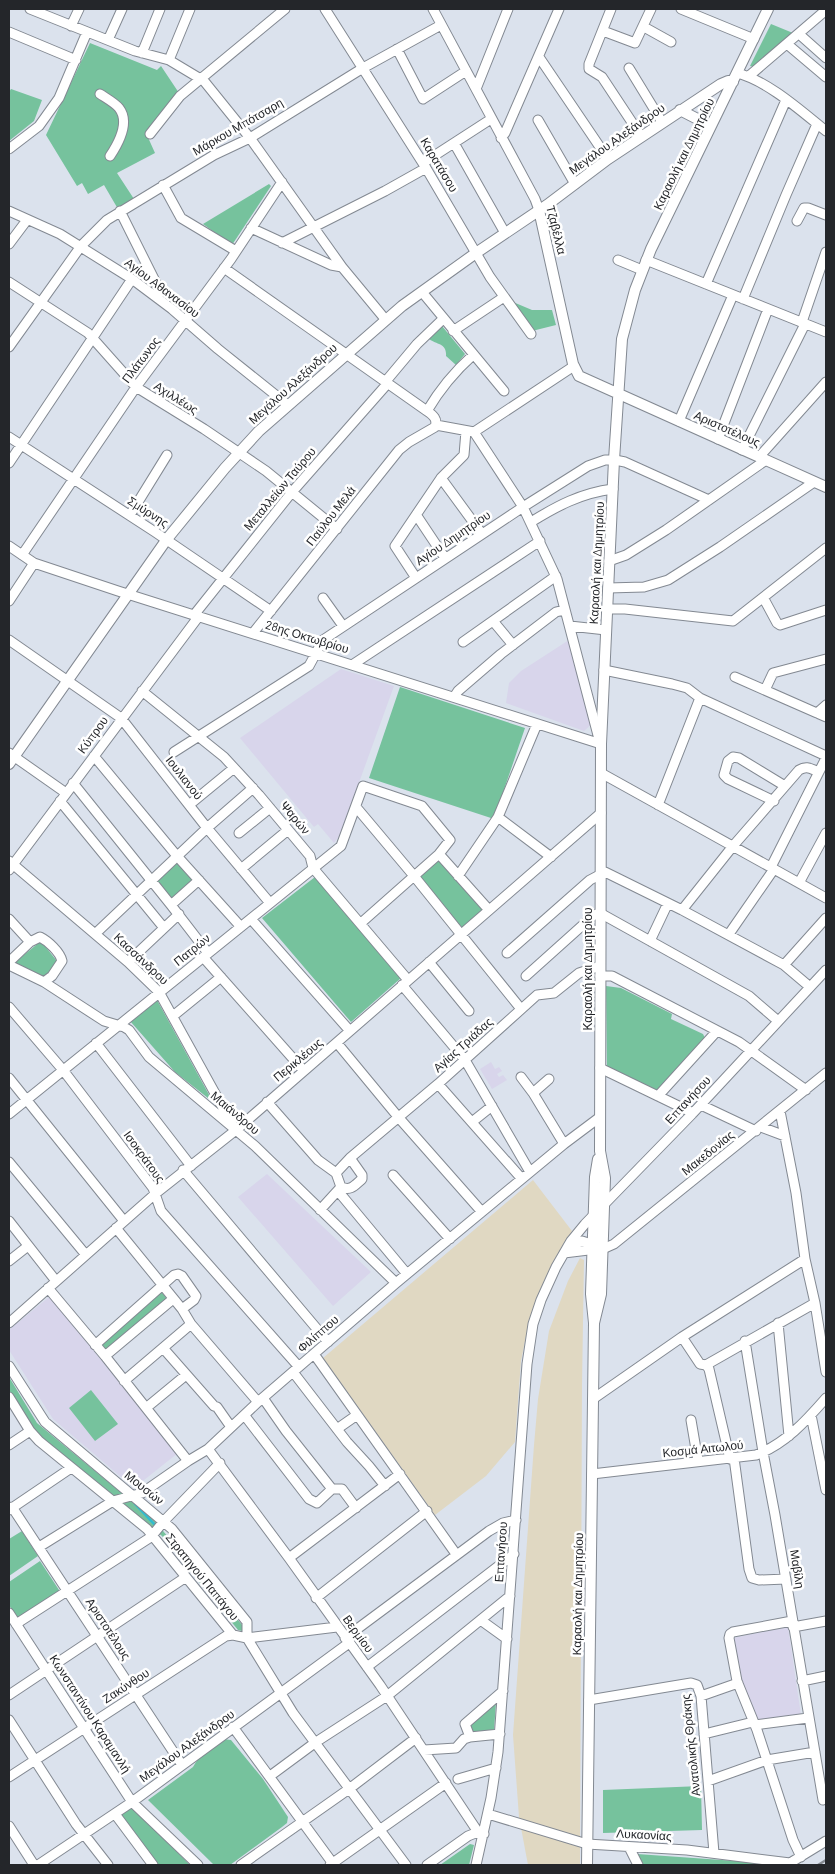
<svg xmlns="http://www.w3.org/2000/svg" width="835" height="1874" font-family="Barlow,sans-serif">
<style>
.industrial{fill:#e0d8c2}
.education{fill:#d8d5eb}
.green{fill:#76c29d}
.lines{fill:none;stroke-linecap:round;stroke-linejoin:round}
.stream{stroke:#32bcd0;stroke-width:2.5}
.minor-casing{stroke:#838992;stroke-width:11}
.major-casing{stroke:#838992;stroke-width:12}
.minor{stroke:#fff;stroke-width:9}
.major{stroke:#fff;stroke-width:10}
.rail{stroke:#858a92;stroke-width:2.5}
.labels{text-anchor:middle;stroke-width:5;stroke-linejoin:round;paint-order:stroke}
.street-label{font-size:12px;fill:#24262a;stroke:#fff}
</style>
<rect width="100%" height="100%" fill="#dbe2ed"/>
<path class="industrial" d="M533,1180l39,51 -26,46 -9,20 -10,34 -6,30 -6,81 -29,34 -51,39 -112,-157z
M580,1258l4,2 -2,125 -2,480h-52l-9,-48 -6,-82 21,-290 4,-46 11,-68 19,-50z"/>
<path class="education" d="M572,638l20,86 -8,7 -78,-28 3,-20 12,-12z
M341,669l53,17 -54,149 -6,8 -16,-19 -4,3 -74,-89z
M491,1062l4,7 4,-2 3,4 -5,3 2,3 4,-2 4,5 -15,9 -12,-20z
M267,1174l104,98 -38,34 -95,-109z
M49,1297l129,156 -44,35 -81,-69 -44,-69v-20z
M788,1627l13,88 -44,7 -15,-39 -9,-45z"/>
<path class="green" d="M771,24l22,9 -39,34 -4,-1z
M90,43l67,27 4,-4 18,27 -33,40 9,20 -38,20 17,26 -16,10 -14,-24 -16,9 -6,-11 -5,3 -31,-51z
M11,89l31,11 -8,21 -25,20v-49z
M269,184l2,2 -39,59 -29,-21z
M513,302l19,8h20l4,15 -24,6z
M442,326l23,28 -9,11 -10,-9c1,-13 -9,-11 -17,-17z
M400,687l125,41 -31,91 -125,-41z
M438,858l48,56 -21,17 -47,-55z
M177,861l17,19 -22,21 -16,-21z
M315,877l86,101 -50,44 -89,-104z
M41,941l19,24 -17,12 -29,-14z
M606,986l15,2 51,26 -1,5 32,15 2,4 -49,54 -49,-23z
M157,1000l56,102 -38,-30 -45,-51z
M160,1290l7,9 -61,54 -7,-9z
M9,1377l28,46 116,96 90,107 -1,5 -4,-1 -76,-94 -129,-106 -24,-40z
M91,1390l27,34 -23,17 -26,-33z
M22,1531l16,25 -29,20v-37z
M40,1561l21,32 -42,28 -10,-16v-23z
M496,1702l-2,29 -20,3 -4,-4 -1,-7z
M223,1739l8,1 32,39 25,38 -1,6 -5,4 -52,38h-16l-66,-65 45,-33c6,-11 19,-24 30,-28z
M701,1786l1,44 -99,3v-43z
M131,1807l7,6 52,52h-33l-38,-50z
M470,1844l4,1 -5,20h-29z
M637,1854l141,10v1h-135z"/>
<g class="lines">
<path class="stream" d="M135,1504l22,23"/>
<defs>
<path id="minor" d="M30,9l105,42 34,9 35,21 46,57 92,129 43,52
M325,9l101,159 64,109 41,57
M433,9l102,190 4,11
M611,9l-22,55v5l13,8 39,59
M681,9l73,30
M71,26l8,-17
M644,27l27,15
M603,31l32,12 16,-34
M9,32l67,28
M799,34l27,24
M108,40l14,-31
M787,44l39,33
M397,49l26,50 43,-28
M142,53l18,-44
M539,57l69,102
M169,60l21,-51
M629,68l33,54
M737,73c31,8 64,38 89,58
M749,76l77,-66
M476,89l32,-80
M100,94c6,4 15,9 19,14 11,14 -1,36 -9,48
M538,120l37,64
M150,134l30,-38 105,-87
M501,138l4,-5 54,-124
M454,143l51,90
M9,149l30,-23 20,-28 28,-66
M423,163l68,-44
M163,185l18,33 55,33
M9,211l51,23 72,45 40,30 46,40 70,56
M120,211l39,78 -1,8
M797,221l7,-13h4l18,7
M251,228l80,37 11,2
M282,243l103,-52 41,-23
M9,244l18,-24
M618,260l24,10
M646,260l180,72
M224,268l203,143c6,4 11,8 8,16l-26,15 -10,8 -146,183
M9,282l79,51 48,54 68,42 62,42 71,58
M706,284l80,-184
M422,292l82,99
M743,299l43,-104 31,-71
M802,322l24,-70
M453,331l51,-34
M9,347l72,-101 26,-26 107,-65 36,-17 113,-70 78,-43
M386,381l31,-37 26,-25
M427,411c13,-22 27,-39 46,-56
M679,421l54,-126
M436,425l38,7 100,-66
M474,432l49,75 34,72 42,160
M9,437l146,95 116,79
M718,439l50,-130
M742,450l63,-126
M759,457l67,-75
M9,463l123,-184
M441,478l41,56
M130,515l37,-60
M417,516l28,42
M531,522c26,-16 50,-29 82,-33
M9,546l25,17 84,28 483,153
M22,555l114,-168 95,-128 51,-77
M609,561l17,-6 40,-25 100,-70
M416,578l-21,-32 46,-68 23,-23 2,-24
M608,588l36,-1 24,-7 52,-33 94,-65
M323,598l20,28
M764,599l13,24 3,2 46,-15
M9,601l25,-38
M607,609h18l108,12 93,-73
M194,615l98,-123 96,-109
M493,621l20,24
M570,626l36,4
M9,640l112,78 86,110 63,75
M463,642l93,-66
M352,665l188,-124
M604,670l68,14 15,4 13,10 126,58
M735,677l91,40
M765,690l8,-17 53,-14
M142,691l82,66 35,38 51,61 3,12 95,112
M454,697l4,-6 43,-37 55,-42 8,-2
M817,713l9,-8
M174,752l135,-86 14,-26 200,-133 65,-41 17,-6h10l10,2 84,38
M9,753l57,40
M94,756l83,100 64,71
M601,773l225,125
M73,783l98,122 37,48
M60,801l104,127
M774,801l-46,-22 -4,-4 4,-14 5,-4 6,1 46,28
M189,805l45,-37
M658,805l42,-107
M356,807l58,69 107,133
M498,817l53,40
M239,833l31,-25
M439,854l50,56
M9,861l119,101 31,30 74,134
M771,867l55,-109
M241,869l47,-39
M9,870l190,-254
M458,876l40,-59 39,-93
M799,883l27,-50
M171,905l28,-25
M682,910l51,-64 66,-76c8,-5 12,-1 20,2
M9,919l21,23
M251,919l99,112
M95,934l112,-106 46,-40
M729,934l45,-65
M650,941l18,-38
M507,953l83,-73 15,-8 77,38 102,55 26,22
M203,957l101,114
M9,962l21,-20 10,-5c8,4 20,15 22,24l-10,15 -8,6
M128,962l51,-48
M429,962l40,49
M9,965l35,17 60,39 20,6 5,3 20,27 106,89 141,137
M784,965l42,-47
M526,976l68,-61 6,-2 149,83 29,25
M600,976h12l127,66 67,48
M402,985l63,75 65,112
M9,1007l54,63 90,118 8,23 138,156
M173,1016l48,-39
M96,1043l95,123
M337,1043l62,75 83,94
M600,1068l93,45
M521,1077l12,16
M9,1078l115,143
M549,1079l-16,14 31,51
M438,1084l84,95
M658,1096l59,-65
M267,1102l51,58 18,13
M701,1105l55,26
M780,1111l16,82 9,66 10,44 11,69
M9,1114l332,-268 22,-60 59,20 28,34 -11,14 -78,69
M472,1122l20,-16
M761,1127l24,9
M350,1158l88,-74 99,-89 17,-2 25,-20 21,-7
M9,1162l77,93
M183,1170l145,172
M393,1175l57,64
M338,1191l69,83
M320,1210l21,-23c10,4 13,-1 21,-8v-4l-12,-17 -14,15 5,14
M9,1221l47,60
M116,1228l66,81 9,15 67,78
M568,1246l14,-5 16,5
M564,1253l41,-5 9,-4 212,-171
M9,1261l19,-15
M48,1288l57,68 83,105
M9,1323l146,-129 81,-64 365,-317
M778,1323l11,113
M682,1337l18,27 6,1 3,4 21,90
M745,1341l18,111 12,63 48,285
M95,1345l79,-70 4,-1 4,2 14,20 -2,4 -12,9
M163,1348l51,58 3,1 14,20
M314,1354l142,200
M105,1356l68,-57
M706,1365l109,-62
M9,1366l36,56 127,107 75,93v16
M293,1372l54,70 22,24 16,20
M124,1381l67,-57
M9,1397l21,34 9,10 108,88 86,106 14,3 90,-11
M263,1398l23,33 46,58
M593,1399l89,-62 123,-78
M146,1408l40,-33
M811,1415l15,75
M245,1416l64,83 8,4 15,-14
M691,1420l7,41
M337,1429l20,-14
M9,1445l21,-14
M208,1449l81,109 91,127 98,147 6,2
M734,1458l15,111 3,9 7,2 27,-1
M592,1474l164,-19c29,-11 50,-34 70,-57
M332,1489h10l14,19
M12,1507l170,258
M9,1510l62,-42
M39,1547l74,-46 29,-8 46,-32 20,-12 50,-47 138,-119 168,-139 36,-27
M289,1558l111,-84
M316,1598l111,-87
M9,1613l123,189 66,63
M482,1621l25,18
M792,1621l-59,11 -3,2 -1,4 8,43 20,49 36,110 8,17
M16,1624l135,-87 13,-16 56,-58
M793,1627l33,-6
M247,1638l46,75 113,152
M345,1638l144,-107 14,-8 13,-3
M367,1667l147,-113
M802,1681l24,-5
M9,1695l177,-118
M701,1696l37,-13
M589,1700l102,-17 6,2 4,11 13,157
M9,1720l67,104 32,41
M755,1725l53,-7
M233,1727l101,138
M500,1734l-30,3 -5,-13 38,-33
M704,1734l49,-12
M424,1750l32,-2 8,-9 6,-2
M270,1776l46,-34 71,-46 123,-100
M9,1777l217,-141 7,-1
M458,1779l38,-11
M708,1781l59,-21 48,-8
M115,1814l38,51
M488,1814l99,30 100,6 103,13 36,-22
M9,1826l25,39
M629,1847l9,18
M38,1865l94,-63 217,-159
M241,1865l108,-76 67,-51
M330,1865l116,-82
M427,1865l41,-29 10,-4
M476,1865l15,-67 7,-46 29,-388 6,-40 8,-24 15,-33 15,-26 14,-17 108,-111 133,-143"/>
<path id="major" d="M680,110l31,16
M539,210l34,154 6,12 247,111
M9,764l158,-225 58,-71 34,-37 143,-125 74,-53 71,-48 61,-46 113,-75 7,-3 5,1
M594,1323l7,-29 4,-116 -5,-27 1,-407 13,-284 8,-121 13,-49 16,-41 117,-240
M587,1865l7,-542 -3,-29 4,-117 3,-18"/>
</defs>
<use href="#minor" class="minor-casing"/>
<use href="#major" class="major-casing"/>
<use href="#minor" class="minor"/>
<use href="#major" class="major"/>
<path class="rail" d="M818,1865l8,-5"/>
</g>
<g class="labels">
<g class="street-label">
<text transform="translate(238 127) rotate(-30)" y="4">Μάρκου Μπότσαρη</text>
<text transform="translate(617 139) rotate(-35)" y="4">Μεγάλου Αλεξάνδρου</text>
<text transform="translate(684 154) rotate(-64)" y="4">Καραολή και Δημητρίου</text>
<text transform="translate(439 165) rotate(59)" y="4">Καρατάσου</text>
<text transform="translate(556 230) rotate(76)" y="4">Τζαβέλλα</text>
<text transform="translate(162 288) rotate(37)" y="4">Αγίου Αθανασίου</text>
<text transform="translate(141 360) rotate(-53)" y="4">Πλάτωνος</text>
<text transform="translate(293 384) rotate(-42)" y="4">Μεγάλου Αλεξάνδρου</text>
<text transform="translate(176 398) rotate(32)" y="4">Αχιλλέως</text>
<text transform="translate(727 429) rotate(24)" y="4">Αριστοτέλους</text>
<text transform="translate(280 489) rotate(-50)" y="4">Μεταλλείων Ταύρου</text>
<text transform="translate(148 512) rotate(33)" y="4">Σμύρνης</text>
<text transform="translate(331 516) rotate(-52)" y="4">Παύλου Μελά</text>
<text transform="translate(453 538) rotate(-34)" y="4">Αγίου Δημητρίου</text>
<text transform="translate(597 563) rotate(-87)" y="4">Καραολή και Δημητρίου</text>
<text transform="translate(307 637) rotate(17)" y="4">28ης Οκτωβρίου</text>
<text transform="translate(93 735) rotate(-54)" y="4">Κύπρου</text>
<text transform="translate(184 778) rotate(52)" y="4">Ιουλιανού</text>
<text transform="translate(295 818) rotate(50)" y="4">Ψαρών</text>
<text transform="translate(192 950) rotate(-39)" y="4">Πατρών</text>
<text transform="translate(141 959) rotate(43)" y="4">Κασσάνδρου</text>
<text transform="translate(588 969) rotate(-90)" y="4">Καραολή και Δημητρίου</text>
<text transform="translate(463 1045) rotate(-42)" y="4">Αγίας Τριάδας</text>
<text transform="translate(298 1060) rotate(-40)" y="4">Περικλέους</text>
<text transform="translate(688 1100) rotate(-47)" y="4">Επτανήσου</text>
<text transform="translate(235 1113) rotate(40)" y="4">Μαιάνδρου</text>
<text transform="translate(708 1153) rotate(-39)" y="4">Μακεδονίας</text>
<text transform="translate(144 1157) rotate(54)" y="4">Ισοκράτους</text>
<text transform="translate(318 1334) rotate(-41)" y="4">Φιλίππου</text>
<text transform="translate(703 1449) rotate(-6)" y="4">Κοσμά Αιτωλού</text>
<text transform="translate(144 1488) rotate(39)" y="4">Μουσών</text>
<text transform="translate(501 1552) rotate(-86)" y="4">Επτανήσου</text>
<text transform="translate(797 1569) rotate(81)" y="4">Μαβίλη</text>
<text transform="translate(202 1577) rotate(51)" y="4">Στρατηγού Παπάγου</text>
<text transform="translate(578 1594) rotate(-89)" y="4">Καραολή και Δημητρίου</text>
<text transform="translate(108 1629) rotate(57)" y="4">Αριστοτέλους</text>
<text transform="translate(358 1634) rotate(54)" y="4">Βερμίου</text>
<text transform="translate(126 1686) rotate(-33)" y="4">Ζακύνθου</text>
<text transform="translate(90 1714) rotate(57)" y="4">Κωνσταντίνου Καραμανλή</text>
<text transform="translate(691 1745) rotate(-96)" y="4">Ανατολικής Θράκης</text>
<text transform="translate(187 1746) rotate(-36)" y="4">Μεγάλου Αλεξάνδρου</text>
<text transform="translate(644 1835) rotate(3)" y="4">Λυκαονίας</text>
</g>
</g>
<rect width="835" height="1874" fill="none" stroke="#24262a" stroke-width="20"/>
</svg>
